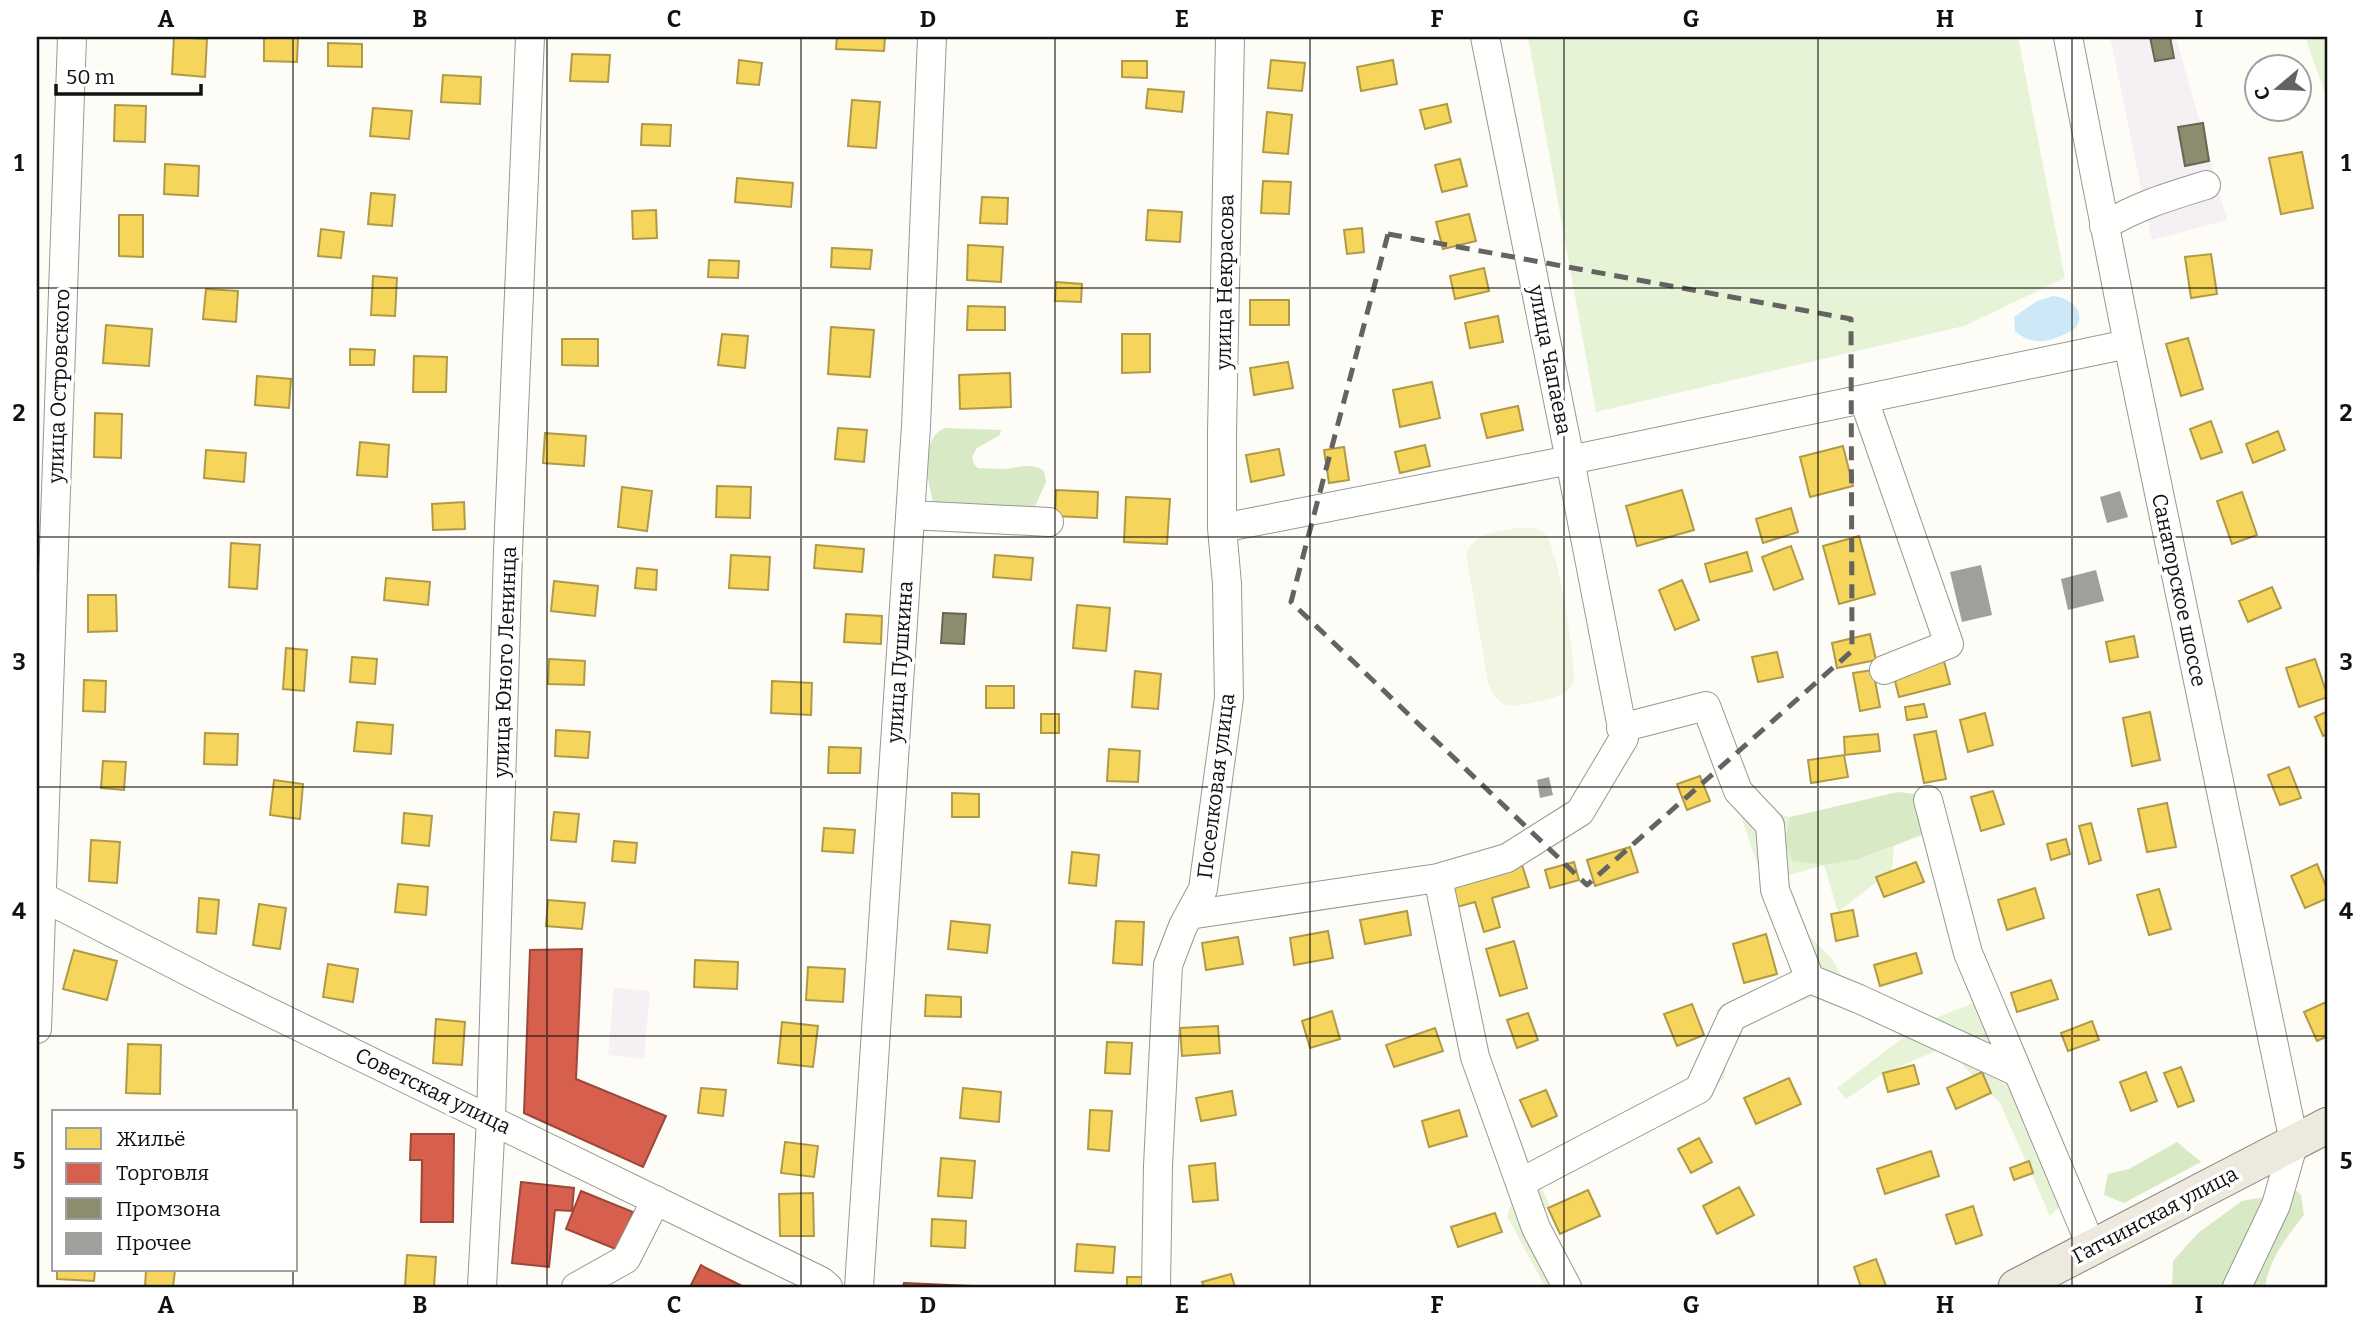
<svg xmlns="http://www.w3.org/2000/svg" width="2365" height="1324" font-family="Bitter,serif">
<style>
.industrial{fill:#f5f0f3}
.green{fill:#e7f3d7}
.forest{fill:#d8eac5}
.pitch{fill:#f0f6e1}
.water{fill:#cde8f7}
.homes{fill:#f6d55c;stroke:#b19a46;stroke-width:2}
.shops{fill:#d6604d;stroke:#9b483b;stroke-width:2}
.industry{fill:#8c8c6e;stroke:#676752;stroke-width:2}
.building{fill:#a19f9c}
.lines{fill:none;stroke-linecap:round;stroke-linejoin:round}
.minor-casing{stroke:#979795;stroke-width:30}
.major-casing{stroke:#858482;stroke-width:37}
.minor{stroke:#fffffe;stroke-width:28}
.major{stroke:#ede9dc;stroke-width:35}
.marked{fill:none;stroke:#646362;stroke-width:5;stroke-dasharray:14 9;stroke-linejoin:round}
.grid{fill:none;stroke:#111;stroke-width:2;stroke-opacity:0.55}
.labels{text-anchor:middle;stroke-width:7;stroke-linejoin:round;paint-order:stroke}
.street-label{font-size:21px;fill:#111;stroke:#fff}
.neatline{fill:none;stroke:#111;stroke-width:2.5}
.grid-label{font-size:23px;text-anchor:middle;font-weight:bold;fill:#111}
</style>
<rect width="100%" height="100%" fill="#fdfcf7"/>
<path class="industrial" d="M2110,37h66l51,183 -75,20z
M614,988l36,3 -6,68 -36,-4z"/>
<path class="green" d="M1528,37h490l47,241 -101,48 -368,86z
M2305,37h23v64z
M1711,732l37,72 42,13 -6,26 75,16 35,-13 -2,24 -54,42 -14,-47 -45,13 11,38 42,43 14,25 82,37 50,-20c-22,-60 -52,-122 -57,-186l157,374 -28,27 -50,-113 -55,-56 -61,26 -38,26 -9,-11 66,-50 -48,-35 -37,-8 -76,28 -13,17 -5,38 -39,36 -145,70 10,22 -10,6 39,75h-34l-38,-71 17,-45 173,-80 26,-61 -7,-20 83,-28z"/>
<path class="forest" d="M945,428l56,2 -1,5 -23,13 -5,9 2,7 4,4c8,0 17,1 25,1 15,-1 28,-7 41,2l2,11 -13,29 -98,-3c-7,-22 -18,-68 10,-80z
M1898,792l18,2 6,41 -63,24 -35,6 -31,-4 -9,-18 6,-26z
M2177,1142l24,20 -77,41 -20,-8 4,-21 21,-5z
M2297,1191l4,4 3,20c-18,23 -34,43 -39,72h-93l1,-26 25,-28 44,-32z"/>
<path class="pitch" d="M1518,528c9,0 20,-1 26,5 15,15 28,114 30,139 0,8 -1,15 -8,20 -7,6 -51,16 -60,13 -9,-3 -14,-14 -18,-22l-22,-130c12,-22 29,-20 52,-25z"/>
<path class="water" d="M2053,296c13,1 32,12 25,28 -2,5 -8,7 -13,10 -17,9 -35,11 -50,-3l-1,-14 23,-16z"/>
<path class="homes" d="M174,37l33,2 -2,38 -33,-3z
M264,37h34l-1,25 -33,-1z
M837,37h48l-1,14 -48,-2z
M328,43l34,1v23l-34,-1z
M572,54l38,1 -2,27 -38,-1z
M739,60l23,3 -3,22 -22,-2z
M1271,60l34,3 -3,28 -34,-3z
M1393,60l4,24 -36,7 -4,-24z
M1122,61h25v17l-25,-1z
M443,75l38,2 -1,27 -39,-2z
M1148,89l36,3 -2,20 -36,-4z
M852,100l28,2 -4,46 -28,-2z
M1447,104l4,18 -26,7 -5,-19z
M115,105l31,1 -1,36 -31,-1z
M373,108l39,3 -3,28 -39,-3z
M1267,112l25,3 -4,39 -25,-2z
M642,124l29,1 -1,21 -29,-1z
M2302,152l11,56 -32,6 -12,-56z
M1460,159l7,27 -25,6 -7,-27z
M165,164l34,2 -1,30 -34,-2z
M737,178l56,5 -2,24 -56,-5z
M1263,181l28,1 -2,32 -28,-1z
M371,193l24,2 -3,31 -24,-2z
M982,197l26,1 -1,26 -27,-1z
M656,210l1,28 -24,1 -1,-28z
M1148,210l34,2 -2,30 -34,-2z
M1469,214l7,27 -33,8 -7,-27z
M119,215h24v42l-24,-1z
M1362,228l2,24 -17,2 -3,-24z
M321,229l23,3 -3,26 -23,-2z
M968,245l35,2 -2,35 -34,-2z
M832,248l40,2 -2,19 -39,-2z
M2211,254l6,40 -26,4 -6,-41z
M709,260l30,1 -1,17 -30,-1z
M1484,268l5,23 -34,8 -5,-23z
M373,276l24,2 -2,38 -24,-1z
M1056,282l26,2 -1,18 -26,-1z
M206,289l32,2 -2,31 -33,-3z
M1250,300h39v25h-39z
M968,306l37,1v23h-38z
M1498,316l5,26 -33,6 -5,-25z
M106,325l46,4 -3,37 -46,-3z
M831,327l43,3 -4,47 -42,-3z
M722,334l26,2 -3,32 -27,-3z
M1122,334h28v38l-28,1z
M2188,338l15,51 -22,7 -15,-52z
M562,339h36v27l-36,-1z
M350,349l25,1 -1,15h-24z
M414,356l33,1 -1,35h-33z
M1288,362l5,26 -39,7 -4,-27z
M1010,373l1,34 -51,2 -1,-34z
M257,376l34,3 -2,29 -34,-3z
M1432,382l8,36 -40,9 -7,-37z
M1518,406l5,24 -36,8 -6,-24z
M95,413l27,1 -1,44 -27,-1z
M2211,421l11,31 -21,7 -11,-30z
M838,428l29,2 -3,32 -29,-3z
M2278,431l7,19 -32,13 -7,-19z
M545,433l41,3 -2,30 -41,-3z
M360,442l29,3 -2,32 -30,-2z
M1425,445l5,21 -30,7 -5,-21z
M1843,446l10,40 -43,11 -10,-40z
M1344,447l5,33 -20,3 -5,-33z
M1279,449l5,26 -33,7 -5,-27z
M206,450l40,3 -2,29 -40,-4z
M717,486l34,1 -1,31 -34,-1z
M622,487l30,4 -5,40 -29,-4z
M1056,490l42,2 -1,26 -42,-2z
M1682,490l12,40 -57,16 -11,-40z
M2242,492l15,43 -25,9 -15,-43z
M1126,497l44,2 -3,45 -43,-2z
M464,502l1,27 -32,1 -1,-26z
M1791,508l7,24 -35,11 -7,-24z
M1859,536l16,58 -36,10 -16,-58z
M231,543l29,2 -3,44 -28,-2z
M816,545l48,4 -2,23 -48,-4z
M1791,546l12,33 -29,11 -12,-33z
M1747,552l5,19 -42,11 -5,-18z
M731,555l39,2 -2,33 -39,-2z
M995,555l38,3 -2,22 -38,-3z
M637,568l20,2 -1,20 -21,-2z
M386,578l44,4 -2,23 -44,-5z
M1682,580l17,40 -24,10 -16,-40z
M554,581l44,5 -3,30 -44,-5z
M2272,587l9,21 -33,14 -9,-21z
M88,595h28l1,36 -29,1z
M1077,605l33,3 -4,43 -33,-3z
M846,614l36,2 -1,28 -37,-2z
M1870,634l6,26 -39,8 -5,-25z
M2134,636l4,21 -28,5 -4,-20z
M286,648l21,2 -3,41 -21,-2z
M1777,652l6,25 -25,5 -6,-25z
M352,657l25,2 -2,25 -25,-2z
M549,659l36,2 -1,24 -36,-1z
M2315,659l13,38 -29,10 -13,-39z
M1944,661l6,23 -51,13 -6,-24z
M1873,670l7,37 -20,4 -7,-38z
M1135,671l26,3 -3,35 -26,-2z
M84,680l22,1 -1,31 -22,-1z
M772,681l40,2 -1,32 -40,-2z
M986,686h28v22h-28z
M1924,704l3,13 -20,3 -2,-13z
M2328,711v23l-5,2 -8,-19z
M2150,712l10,48 -28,6 -9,-48z
M1985,713l8,32 -25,7 -8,-32z
M1041,714h18v19h-18z
M357,722l36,3 -2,29 -37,-3z
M556,730l34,2 -2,26 -33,-2z
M1936,731l10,48 -22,4 -10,-48z
M205,733l33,1 -1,31 -33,-1z
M1878,734l2,17 -35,4 -1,-18z
M829,747l32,1 -1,25h-32z
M1109,749l31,2 -2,31 -31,-1z
M1844,755l4,22 -37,6 -3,-23z
M103,761l23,1 -2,28 -23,-2z
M2289,767l12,31 -21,7 -12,-30z
M1700,776l10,25 -23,9 -10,-26z
M274,780l29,4 -3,35 -30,-4z
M1993,791l11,33 -23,7 -10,-34z
M952,793l27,1v23h-27z
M2167,803l9,44 -29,5 -9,-43z
M554,812l25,2 -3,28 -25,-2z
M404,813l28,3 -3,30 -27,-3z
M2091,823l10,37 -12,4 -10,-38z
M824,828l31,2 -2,23 -31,-2z
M2066,839l4,15 -19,6 -4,-16z
M91,840l29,2 -3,41 -28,-2z
M614,841l23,2 -2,20 -23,-2z
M1630,847l8,25 -43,14 -8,-26z
M1072,852l27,3 -3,31 -27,-3z
M1574,862l5,18 -29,8 -5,-18z
M1916,862l8,20 -40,15 -8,-20z
M2317,864l11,27v7l-23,10 -14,-32z
M1522,865l7,22 -37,11 8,29 -16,5 -9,-30 -18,5 -6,-20z
M398,884l30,3 -2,28 -31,-3z
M2035,888l9,30 -37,12 -9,-30z
M2159,889l12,40 -22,6 -12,-40z
M199,898l20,2 -3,34 -19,-2z
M548,900l37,3 -3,26 -36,-3z
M259,904l27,4 -6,41 -27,-4z
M1853,910l5,26 -22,5 -5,-27z
M1407,911l4,24 -46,9 -5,-24z
M951,921l39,4 -3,28 -39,-4z
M1116,921l28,1 -2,43 -29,-2z
M1328,931l5,27 -39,7 -4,-27z
M1766,934l11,40 -33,9 -11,-39z
M1238,937l5,27 -37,6 -4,-27z
M1514,941l13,47 -27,8 -14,-47z
M74,950l43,11 -10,39 -44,-11z
M1916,953l6,20 -42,13 -6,-21z
M695,960l43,2 -1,27 -43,-2z
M328,964l30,5 -5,33 -30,-5z
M808,967l37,2 -2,33 -37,-2z
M2051,980l7,19 -41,13 -6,-19z
M926,995l35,2v20l-36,-1z
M2326,1002l2,5v29l-11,5 -13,-29z
M1692,1004l12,31 -27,11 -13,-32z
M1332,1011l8,28 -30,9 -8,-27z
M1528,1013l10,27 -21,8 -10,-28z
M436,1019l29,3 -3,43 -29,-2z
M2092,1021l7,19 -31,11 -7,-18z
M782,1022l36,4 -5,41 -35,-4z
M1218,1026l2,27 -38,3 -2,-28z
M1435,1028l8,23 -49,16 -8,-22z
M1107,1042l25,1 -2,31 -25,-1z
M128,1044l33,1 -1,49 -34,-1z
M1914,1065l5,19 -31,8 -5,-19z
M2181,1067l13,34 -16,6 -14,-34z
M1982,1072l9,21 -35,16 -9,-21z
M2146,1072l11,29 -26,10 -11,-29z
M1789,1078l12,26 -45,20 -12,-26z
M701,1088l25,2 -3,26 -25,-3z
M963,1088l38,4 -2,30 -39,-4z
M1546,1090l11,26 -25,11 -12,-27z
M1232,1091l4,24 -35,6 -5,-23z
M1090,1110l22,1 -3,40 -21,-2z
M1459,1110l8,26 -38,11 -7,-26z
M1699,1138l13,24 -21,11 -13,-24z
M785,1142l33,4 -4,31 -33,-4z
M1931,1151l8,25 -54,18 -8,-25z
M941,1158l34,3 -3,37 -34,-2z
M2029,1161l4,12 -19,7 -4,-12z
M1215,1163l3,37 -25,2 -4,-36z
M1739,1187l15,28 -37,19 -14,-28z
M1588,1190l12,26 -40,18 -12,-26z
M813,1193l1,43h-34l-1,-42z
M1973,1206l9,29 -26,9 -10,-29z
M1495,1213l7,19 -44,15 -7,-20z
M932,1219l34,2 -1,27 -34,-2z
M1077,1244l38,3 -2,26 -38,-2z
M407,1255l29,2 -2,30h-29z
M1876,1259l10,27 -25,1 -7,-20z
M57,1270h38l-1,11 -37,-2z
M146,1270h29l-2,17h-28z
M1231,1274l4,13h-31l-2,-5z
M1127,1277h23v10h-23z"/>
<path class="shops" d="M582,949l-6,130 90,37 -23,51 -119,-54 6,-163z
M411,1134h43l-1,88h-32l1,-62h-12z
M521,1182l53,6 -2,23 -17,-1 -6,57 -37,-4z
M581,1191l52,21 -15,38 -52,-21z
M701,1265l7,4 36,18h-54z
M904,1283l91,4h-92z"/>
<path class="industry" d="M2150,37h20l4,21 -19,3z
M2203,123l6,38 -24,5 -7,-39z
M943,613l23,1 -2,30 -23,-1z"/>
<path class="building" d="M2120,491l8,26 -21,6 -7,-26z
M1981,565l11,50 -30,7 -12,-50z
M2096,570l8,31 -36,9 -7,-31z
M1549,777l4,18 -13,3 -3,-18z"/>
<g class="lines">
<defs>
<path id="minor" d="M2068,37l60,307 166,798 -18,63 -39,82
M2104,226c33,-20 66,-30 102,-41
M1864,400l85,244 -65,26
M910,515l139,7
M1222,528l348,-68 -85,-423
M1621,728l85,-22 32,85 32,34 5,65 35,89 49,20 158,73
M1928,800l40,153 124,295
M1438,878l37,179 61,171 31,59
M37,894l183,94 601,293 7,6
M1189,915l249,-37 69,-20 73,-46 44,-74 -54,-278 558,-116
M37,1029l35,-992
M1520,1183l179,-94 33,-72 78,-38
M482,1287l9,-169 17,-567 22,-514
M576,1287l50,-28 30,-59
M859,1287l57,-861 16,-389
M1156,1287l2,-121 10,-201 15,-39 20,-37 26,-191 -2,-114 -5,-56v-95l8,-396"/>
<path id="major" d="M2016,1287l312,-162"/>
</defs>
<use href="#minor" class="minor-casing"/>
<use href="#major" class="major-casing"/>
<use href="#minor" class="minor"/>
<use href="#major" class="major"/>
</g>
<path class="marked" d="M1388,234l463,85 1,332 -265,234 -296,-283z"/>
<path class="grid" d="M293,37v1075M547,37v1250M801,37v1250M1055,37v1250M1310,37v1250M1564,37v1250M1818,37v1250M2072,37v1250M37,288h2291M37,537h2291M37,787h2291M37,1036h2291M293,1270v17"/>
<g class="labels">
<g class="street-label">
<text transform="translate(1225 282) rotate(-89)" y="7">улица Некрасова</text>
<text transform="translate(1550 360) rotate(79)" y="7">улица Чапаева</text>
<text transform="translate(59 386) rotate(-88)" y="7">улица Островского</text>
<text transform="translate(2179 590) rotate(78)" y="7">Санаторское шоссе</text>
<text transform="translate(505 662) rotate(-88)" y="7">улица Юного Ленинца</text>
<text transform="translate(900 662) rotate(-86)" y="7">улица Пушкина</text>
<text transform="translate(1216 786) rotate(-83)" y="7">Поселковая улица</text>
<text transform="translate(433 1091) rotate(26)" y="7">Советская улица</text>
<text transform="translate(2155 1215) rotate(-28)" y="7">Гатчинская улица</text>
</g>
</g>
<rect width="2365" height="1324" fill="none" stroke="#ffffff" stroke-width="77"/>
<rect x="52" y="1110" width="245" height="161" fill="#ffffff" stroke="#a0a0a0" stroke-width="2"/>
<rect x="66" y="1128" width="35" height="21" fill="#f6d55c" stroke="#a0a0a0" stroke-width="2"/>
<text x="116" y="1146" font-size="21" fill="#111111">Жильё</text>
<rect x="66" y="1163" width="35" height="21" fill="#d6604d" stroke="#a0a0a0" stroke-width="2"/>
<text x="116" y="1180" font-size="21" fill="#111111">Торговля</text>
<rect x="66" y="1198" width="35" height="21" fill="#8c8c6e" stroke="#a0a0a0" stroke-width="2"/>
<text x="116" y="1216" font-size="21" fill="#111111">Промзона</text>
<rect x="66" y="1233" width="35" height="21" fill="#a19f9c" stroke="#a0a0a0" stroke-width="2"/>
<text x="116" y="1250" font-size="21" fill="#111111">Прочее</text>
<g transform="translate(2278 88) rotate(251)"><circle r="33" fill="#ffffff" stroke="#a0a0a0" stroke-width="2"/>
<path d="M0-5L12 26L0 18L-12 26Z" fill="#646362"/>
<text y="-10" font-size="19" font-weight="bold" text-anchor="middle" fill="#111111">С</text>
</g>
<path d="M56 84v10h145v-10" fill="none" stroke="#111111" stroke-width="3.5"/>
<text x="66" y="84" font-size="21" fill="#111111" stroke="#ffffff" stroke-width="5" paint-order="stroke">50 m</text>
<rect x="38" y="38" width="2288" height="1248" class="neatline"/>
<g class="grid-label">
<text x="166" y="27">A</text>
<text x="420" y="27">B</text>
<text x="674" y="27">C</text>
<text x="928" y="27">D</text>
<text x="1182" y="27">E</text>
<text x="1437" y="27">F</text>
<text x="1691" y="27">G</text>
<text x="1945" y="27">H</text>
<text x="2199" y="27">I</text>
<text x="19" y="171">1</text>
<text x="2346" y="171">1</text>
<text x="19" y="421">2</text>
<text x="2346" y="421">2</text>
<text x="19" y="670">3</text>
<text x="2346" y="670">3</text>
<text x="19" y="919">4</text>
<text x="2346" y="919">4</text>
<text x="19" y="1169">5</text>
<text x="2346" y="1169">5</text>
<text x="166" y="1313">A</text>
<text x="420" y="1313">B</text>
<text x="674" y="1313">C</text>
<text x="928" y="1313">D</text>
<text x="1182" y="1313">E</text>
<text x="1437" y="1313">F</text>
<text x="1691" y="1313">G</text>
<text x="1945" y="1313">H</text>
<text x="2199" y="1313">I</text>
</g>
</svg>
